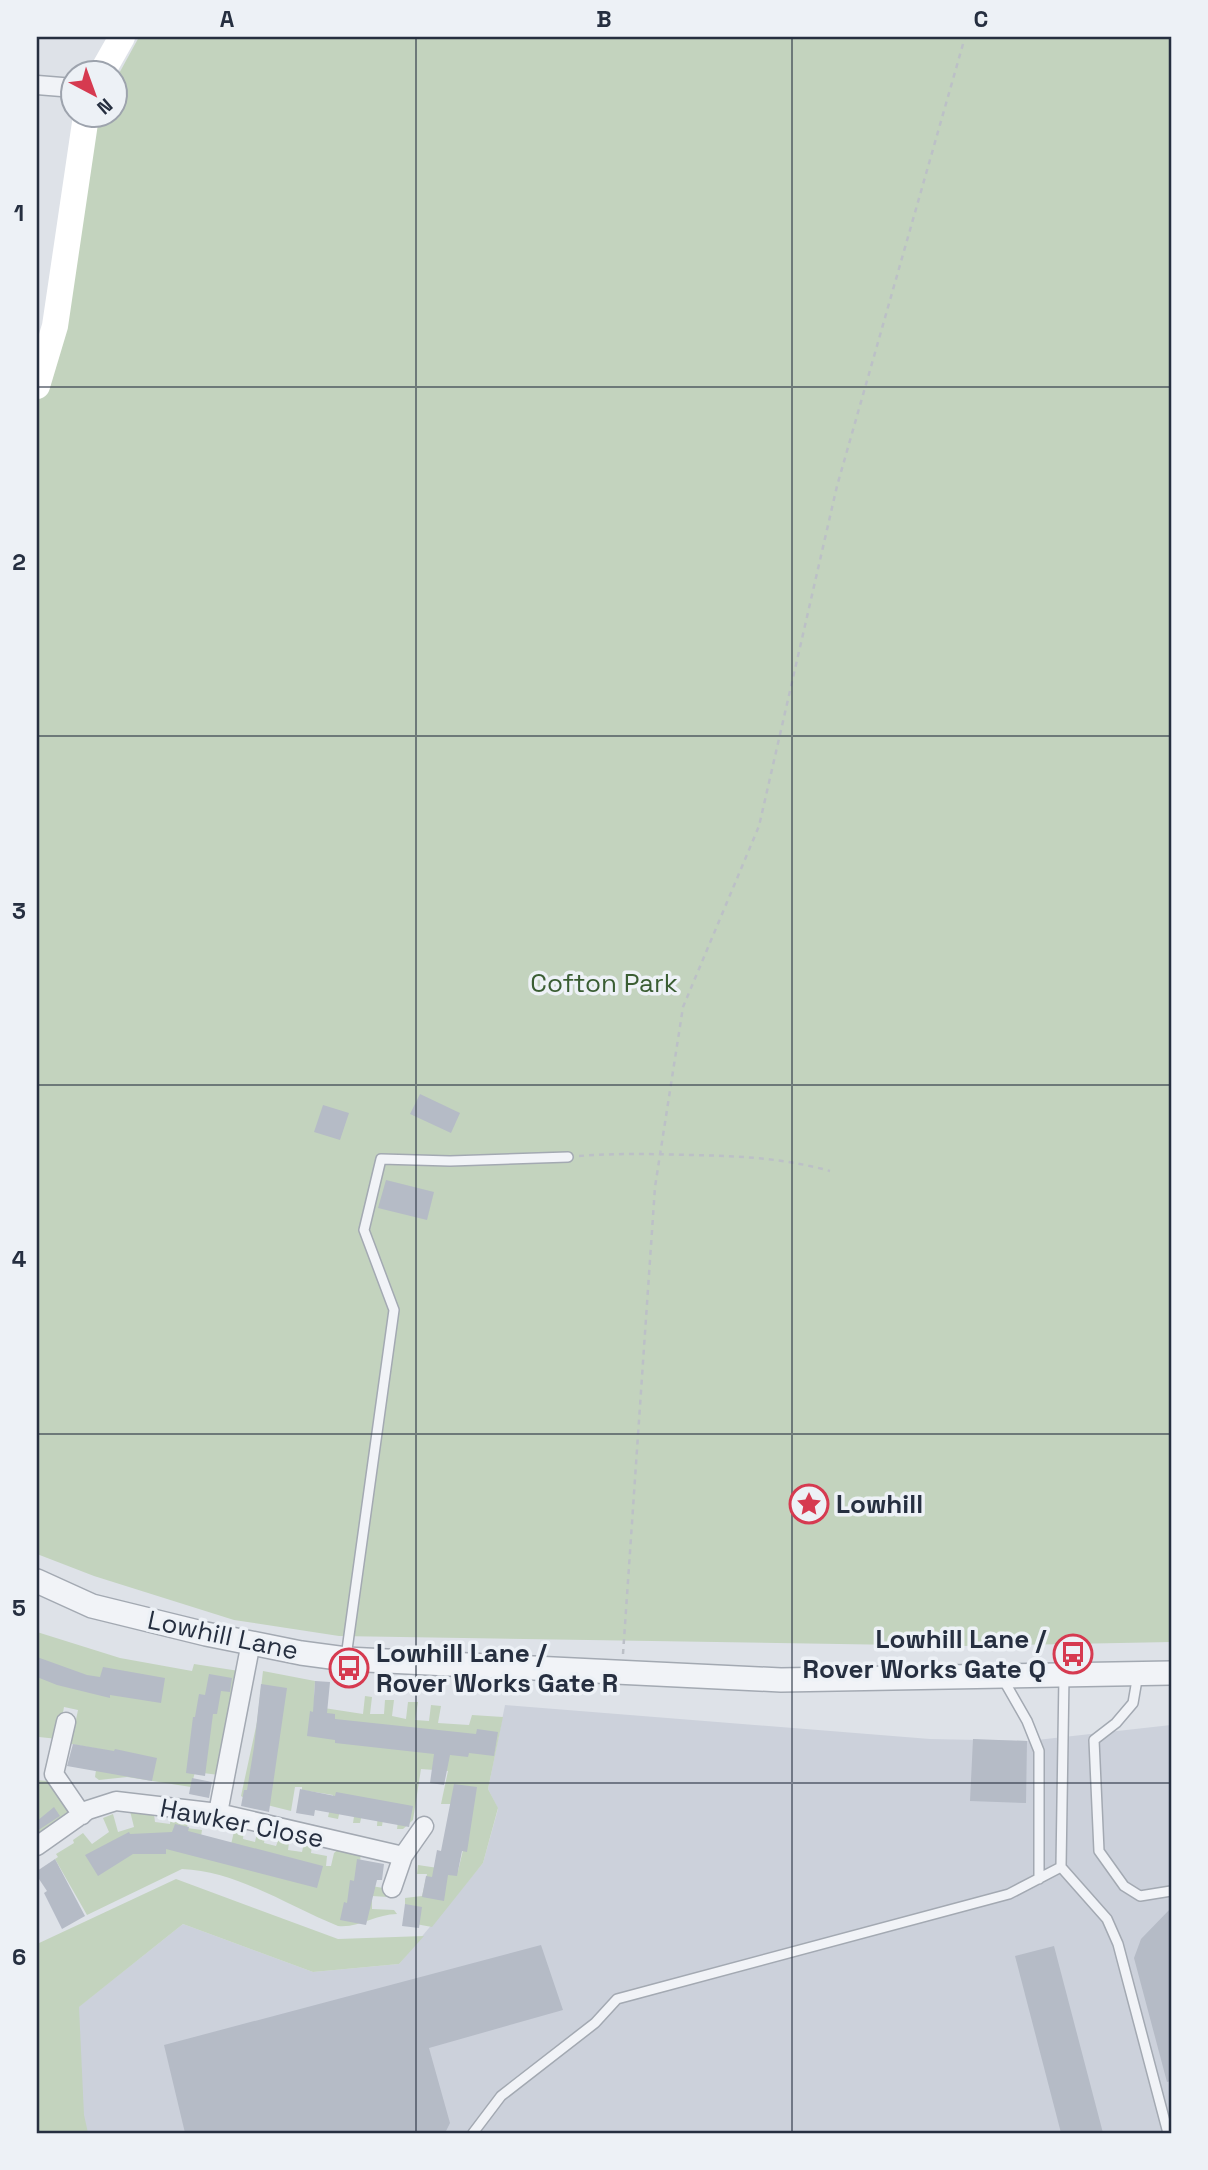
<svg xmlns="http://www.w3.org/2000/svg" width="1208" height="2170" font-family="'Space Grotesk',sans-serif">
<style>
.built{fill:#ccd1db}
.green{fill:#c3d3be}
.building{fill:#b5bbc6}
.lines{fill:none;stroke-linecap:round;stroke-linejoin:round}
.service-casing{stroke:#a3a9b2;stroke-width:12}
.minor-casing{stroke:#a3a9b2;stroke-width:21}
.tertiary-casing{stroke:#a3a9b2;stroke-width:26}
.path{stroke:#bcc0c7;stroke-width:2.5;stroke-dasharray:5 5;stroke-linecap:butt}
.service{stroke:#f1f3f7;stroke-width:9}
.minor{stroke:#f1f3f7;stroke-width:18}
.tertiary{stroke:#f1f3f7;stroke-width:23}
.secondary{stroke:#fff;stroke-width:26}
.grid{fill:none;stroke:#262f40;stroke-width:2;stroke-opacity:0.55}
.labels{text-anchor:middle;stroke-width:7;stroke-linejoin:round;paint-order:stroke}
.park-label{font-size:26px;fill:#3a5d33;stroke:#edf1f6}
.poi-label{font-size:26px;font-weight:bold;fill:#262f40;stroke:#edf1f6;text-anchor:start}
.street-label{font-size:26px;fill:#262f40;stroke:#edf1f6}
.neatline{fill:none;stroke:#262f40;stroke-width:2.5}
.grid-label{font-size:23px;text-anchor:middle;font-weight:bold;fill:#262f40}
</style>
<rect width="100%" height="100%" fill="#dee2e8"/>
<path class="built" d="M505,1705l425,34 98,2 143,-16v408h-1134v-93l146,-116 130,48 86,-8 84,-101 15,-54 -10,-20z"/>
<path class="green" d="M139,37h1032v1605l-208,4 -624,-10 -105,-16 -140,-44 -57,-22v-1151l34,-109 21,-159 8,-19h16v-37z
M37,1632l83,26 72,13 2,-7 45,7 -20,104 -24,-3 -4,15 -64,-10 -28,3 -4,-3 4,-28 -28,-5 7,-34 -14,-3 -6,32 -19,-2 -2,10z
M263,1671l52,10 -1,15 11,1 -1,11 39,6 2,-18 7,1 -2,17h14l1,-14h9l-2,16 14,3 2,-17h10l-3,18 14,1 2,-16 10,1 -3,17 31,2 3,-10 31,2 -15,72 10,19 -15,55 -51,64 -27,-5v-24l17,-2 5,-22h-10l1,-9 40,6 16,-67h-33l7,-33 -27,-2 -8,51 -10,9h-6l1,-8 -15,-2 -1,7h-5l1,-14 -16,2 -2,9h-7l2,-13h-15l-2,9 -10,-2 5,-22 -31,-5v-3h-7l-4,24 -44,-11 -6,-4 16,-74z
M37,1780l10,1 22,30 -32,23z
M129,1807h24l2,15 15,2 1,-12 18,3 -2,13 15,2 -3,19 30,4 7,-30 8,3 -1,13 12,3 3,-14 8,2 -2,13 12,3 5,-13 9,2 -2,15 14,2 3,-14 8,1 -2,14 16,3 -1,10h5l3,-13 5,-4 22,3 -3,32 32,5 2,4 -4,4 -16,-1v13l22,1 3,4c-21,0 -37,14 -59,12 -50,-20 -101,-55 -156,-57l-95,46 -32,-56 3,-2 -2,-3 18,-11 -1,-3 10,-7 9,11 17,-12 -6,-14 10,-4 5,18 16,-5z
M176,1879l162,60 86,-3 -25,28 -86,8 -130,-48 -104,83 5,108 4,18h-51v-189z"/>
<path class="building" d="M420,1094l40,19 -9,20 -41,-19z
M323,1105l26,8 -9,27 -26,-8z
M386,1180l48,12 -7,28 -49,-12z
M37,1657l50,18 13,2 3,-10 62,11 -4,25 -51,-8v3l-53,-13 -20,-8z
M209,1674l23,4 -2,14 -9,-1 -4,23h-4l-8,62 -19,-3 7,-56h2l4,-23 6,1z
M315,1681l15,1 -3,31 8,1v5l141,15 1,-5 21,3 -4,24 -25,-3 -1,4 -18,-2 -6,30 -14,-2 4,-29 -99,-11v-3l-28,-4 3,-25 3,1z
M261,1684l26,4 -18,124 -28,-6 3,-16h3l7,-43z
M973,1739l54,2 -1,62 -56,-2z
M73,1744l41,7 1,-2 42,9 -5,23 -85,-15z
M192,1778l20,4 -3,16 -20,-4z
M454,1784l23,3 -10,65 -5,-1 -5,25 -9,-1 -4,26 -22,-4 4,-21 6,1 5,-27 4,1z
M300,1789l35,7 1,-4 77,14 -4,21 -94,-17 -1,6 -18,-3z
M54,1807l6,9 -23,15v-10z
M175,1824l14,3 -1,4 135,35 -6,22 -151,-39v5h-33l-35,22 -13,-21 44,-23 1,2 42,-2z
M55,1859l30,57 -23,13 -18,-36 3,-2 -10,-15v-5z
M357,1859l27,5 -2,16h-5l-11,45 -26,-5 4,-18 3,1 3,-23 4,1z
M405,1904l17,3 -3,21 -17,-2z
M1171,1908v173l-4,1 -33,-124 7,-19z
M541,1945l22,65 -134,38 21,75 -5,10h-260l-21,-88z
M1054,1946l49,187h-42l-46,-177z"/>
<g class="lines">
<defs>
<path id="service" d="M346,1657l48,-347 -30,-80 17,-71 69,2 118,-4
M1138,1674l-5,29 -17,20 -22,17 5,111 25,35 16,10 31,-5
M1003,1679l24,42 12,30v128
M1061,1867l3,-191
M473,2133l28,-37 94,-73 22,-24 392,-105 52,-27 46,52 11,25 50,189"/>
<path id="minor" d="M37,85l37,3
M66,1722l-12,52 28,41
M218,1813l33,-171
M37,1846l51,-36 28,-9 102,12 185,43
M392,1888l11,-32 21,-30"/>
<path id="tertiary" d="M37,1581l55,25 114,28 95,19 45,6 435,21 390,-7"/>
</defs>
<use href="#service" class="service-casing"/>
<use href="#minor" class="minor-casing"/>
<use href="#tertiary" class="tertiary-casing"/>
<path class="path" d="M579,1156c38,-3 75,-2 113,-1 47,1 92,3 138,16
M623,1654l32,-467 28,-180 76,-181 78,-340 128,-449"/>
<use href="#service" class="service"/>
<use href="#minor" class="minor"/>
<use href="#tertiary" class="tertiary"/>
<path class="secondary" d="M101,74l21,-37
M37,386l18,-60 31,-210"/>
</g>
<path class="grid" d="M416,37v2096M792,37v2096M37,387h1134M37,736h1134M37,1085h1134M37,1434h1134M37,1783h1134"/>
<defs>
<symbol id="sight-ring" viewBox="-11 -11 22 22"><circle r="9.5" fill="#edf1f6" stroke="#d63a50" stroke-width="1.5"/><path d="M0-6L1.8-2.2L6-1.7L2.9 1.2L3.7 5.4L0 3.3L-3.7 5.4L-2.9 1.2L-6-1.7L-1.8-2.2Z" fill="#d63a50"/></symbol>
<symbol id="bus-ring" viewBox="-11 -11 22 22"><circle r="9.5" fill="#edf1f6" stroke="#d63a50" stroke-width="1.5"/><path d="M-5-6H5V4H4V6H2V4H-2V6H-4V4H-5ZM-3.5-4V0h7V-4ZM-3.5 1.2v1.5H-2V1.2ZM2 1.2v1.5H3.5V1.2Z" fill="#d63a50"/></symbol>
</defs>
<g fill-rule="evenodd">
<use href="#sight-ring" x="787" y="1482" width="44" height="44"/>
<use href="#bus-ring" x="1051" y="1632" width="44" height="44"/>
<use href="#bus-ring" x="327" y="1646" width="44" height="44"/>
</g>
<g class="labels">
<g class="park-label">
<text x="604" y="992">Cofton Park</text>
</g>
<g class="poi-label">
<text x="836" y="1513">Lowhill</text>
<text x="1046" y="1648" text-anchor="end">Lowhill Lane /<tspan x="1046" dy="30">Rover Works Gate Q</tspan></text>
<text x="376" y="1662">Lowhill Lane /<tspan x="376" dy="30">Rover Works Gate R</tspan></text>
</g>
<g class="street-label">
<text transform="translate(223 1635) rotate(12)" y="9">Lowhill Lane</text>
<text transform="translate(242 1823) rotate(11)" y="9">Hawker Close</text>
</g>
</g>
<rect width="1208" height="2170" fill="none" stroke="#edf1f6" stroke-width="77"/>
<g transform="translate(94 94) rotate(139)"><circle r="33" fill="#edf1f6" stroke="#9da3ad" stroke-width="2"/>
<path d="M0-5L12 26L0 18L-12 26Z" fill="#d63a50"/>
<text y="-10" font-size="19" font-weight="bold" text-anchor="middle" fill="#262f40">N</text>
</g>
<rect x="38" y="38" width="1132" height="2094" class="neatline"/>
<g class="grid-label">
<text x="227" y="27">A</text>
<text x="604" y="27">B</text>
<text x="981" y="27">C</text>
<text x="19" y="221">1</text>
<text x="19" y="570">2</text>
<text x="19" y="919">3</text>
<text x="19" y="1267">4</text>
<text x="19" y="1616">5</text>
<text x="19" y="1965">6</text>
</g>
</svg>
